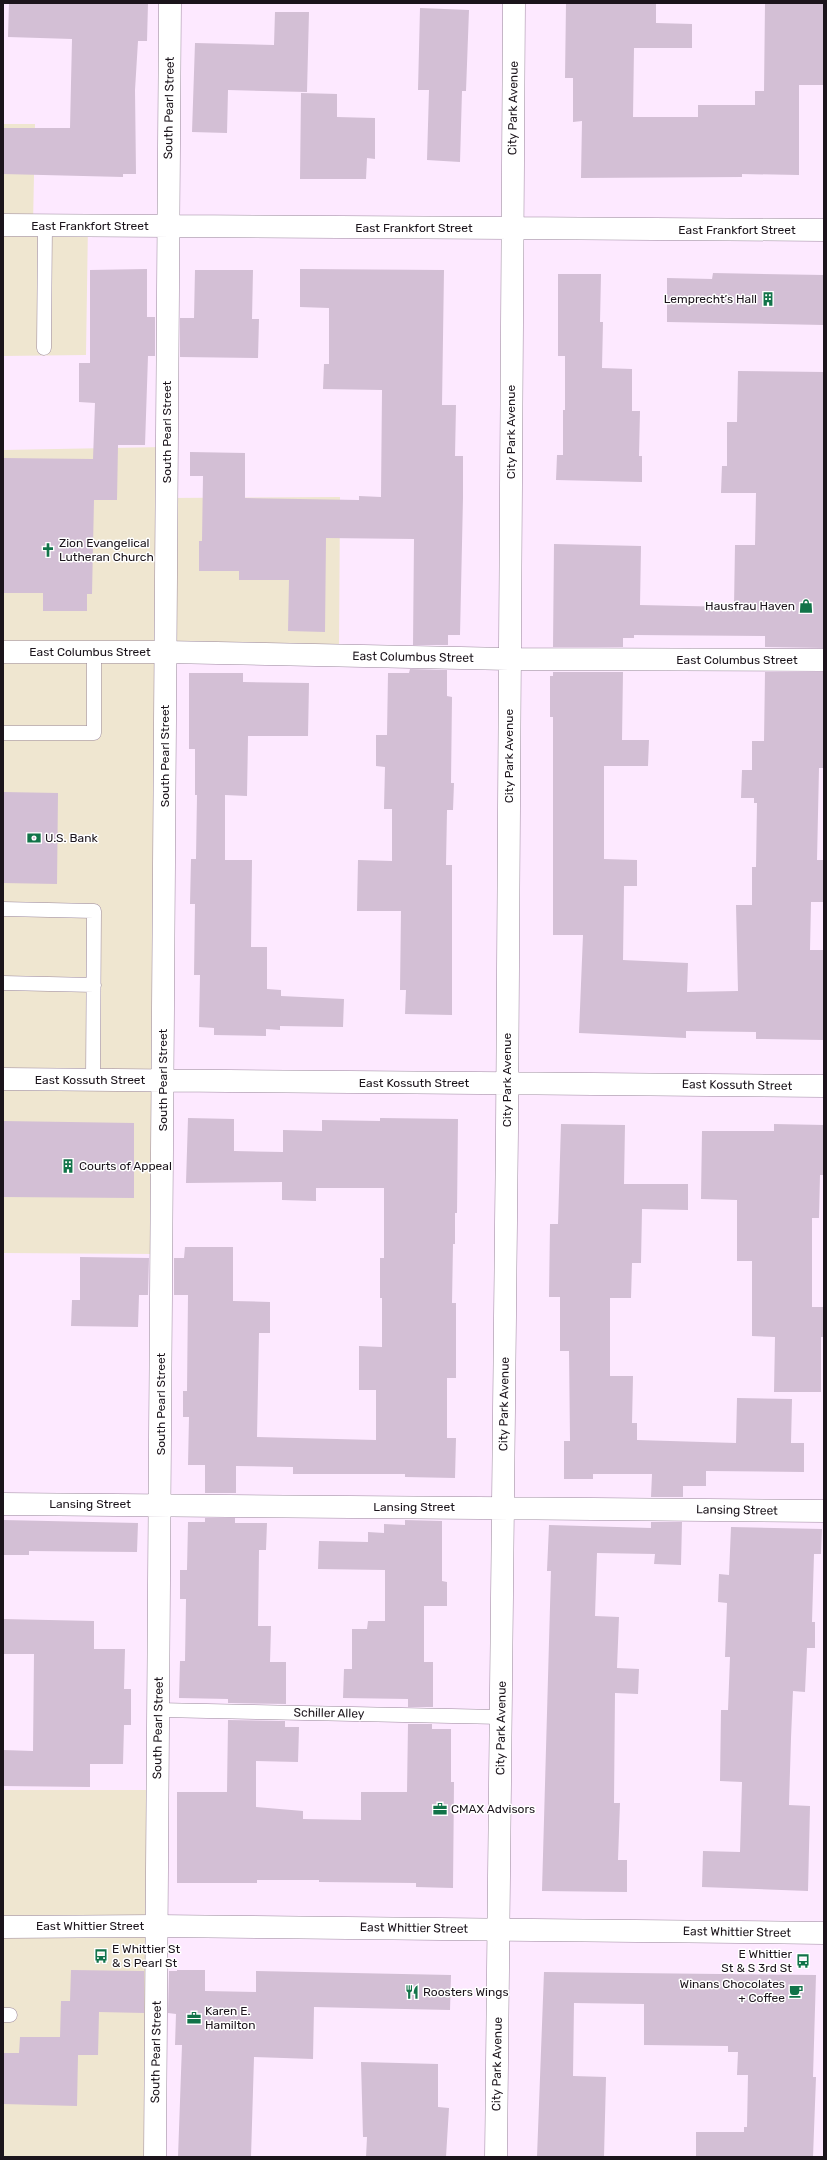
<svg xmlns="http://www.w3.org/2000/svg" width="827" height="2160" font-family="Rubik,sans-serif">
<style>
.commercial{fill:#efe6d0}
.building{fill:#d3bfd5}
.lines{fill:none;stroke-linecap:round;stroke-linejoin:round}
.service-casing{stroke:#9a879c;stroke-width:15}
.minor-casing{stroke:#9a879c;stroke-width:23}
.tertiary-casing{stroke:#9a879c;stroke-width:23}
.service{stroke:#fff;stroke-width:14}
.minor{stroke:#fff;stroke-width:22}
.tertiary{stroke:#fff;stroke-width:22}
.labels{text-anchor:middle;stroke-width:3;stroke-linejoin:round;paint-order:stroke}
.street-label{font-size:12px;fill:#1b141b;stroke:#fff}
.poi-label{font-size:12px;fill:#1b141b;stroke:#fff;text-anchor:start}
</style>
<rect width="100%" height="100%" fill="#fde9ff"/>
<path class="commercial" d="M3,124h32l-2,101 55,-2 -2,132 -83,1z
M164,447v51l176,-1 -1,154 -177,5 -5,598 -154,-1v-803z
M3,1790h154l-6,367h-148z"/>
<path class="building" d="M9,3h139l-1,38h-9l-3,49 1,84h-13v3l-120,-3v-46h67l2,-89 -64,-2z
M566,3h90v20l36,1v24h-58l-1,69h65v-12h57v-14h9l1,-88h59v82h-25v90l-57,-1v3l-161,1 1,-57 -9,1v-44h-8z
M420,8l49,2 -3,81h-4l-2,71 -33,-2 2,-70h-11z
M275,12h34l-2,80 -79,-2 -1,43 -35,-1 3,-89 79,2z
M301,93l36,1v23l38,1v41l-8,-1 -1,21h-66z
M147,269v48h8v39h-7l-3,89h-27l-1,55h-23l-2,94h-5v17h-44v-18h-40v-135l90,1 2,-56 -16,-1v-39h11v-93z
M300,269l144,1 -2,135h14l-1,51h8v42l-3,137h-12v10h-35l1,-106 -88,-1 -1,94 -37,-1 1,-51h-50v-9h-40v-30h3l1,-65h-13v-24l55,1v45l114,2v-4l22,1 1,-107 -59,-1 1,-25h5v-56l-29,-1z
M195,270h58l-1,49h7l-1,39 -78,-1v-39h14z
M713,273l111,2v50l-157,-3v-44l45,1z
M558,274h43l-1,48h3l-1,46 30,1v42h8l-1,45h3v26l-86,-2 1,-25h6v-45h2v-54h-7z
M738,371l86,1v276l-59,-1v-11l-131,-1v3h-11v9h-70l1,-103 87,2 -1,59 94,2 1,-62h20l1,-52h-35l1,-27h5v-44h10z
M410,669l37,1v26l5,1 -1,86h3l-1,27h-6l-1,55h6v150l-47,-1 1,-24h-6l1,-79h-44l1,-51 34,1v-52h-8l1,-42 -9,-1v-31h11l1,-62h21z
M553,672h70l-1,68h27l-1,26h-44v93l33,1v26h-13l-1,74 65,3 -1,29 51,-1 -2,-86h16v-38h4l1,-64h-3v-5h-13l1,-28h10v-29h12l1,-69h59v96h-5l-2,92h7v42h-13l-1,48h14v90l-68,-1v-7l-70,-1v7l-107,-5 4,-98h-30v-218h-3v-41h3z
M189,673h54v9l66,1 -1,53h-60l-1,60 -22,-1v65h27l-1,87h16v42l14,1v6l63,3 -1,28 -63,-1v4l-14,-1v7l-52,-1v-7l-15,-1 1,-52h-6l1,-71h-5l1,-45h5l1,-64h-2v-46h-6z
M3,792l55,1 -1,91 -54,-1z
M188,1118l46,1v32l49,1v-22l39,1v-11l58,1v-3l78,1 -1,94h-2v31h-2l-1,59h4v75h-9v60h9l-1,40 -50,-1v-3h-112v-7l-57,-1v27h-31v-28h-17l1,-48h-6v-26h4l1,-96h-14v-37h10l1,-11h48v54l37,1v31h-11l-2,104 119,3v-50h-17v-44l23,1v-49h-2v-40h4v-70h-68v13l-34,-1v-18l-96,1z
M3,1121l131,2v75l-131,-1z
M561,1124l64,1 -1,59h64v26l-46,-1 -1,54h-9l-1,35h-21v78h23l-1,47h5v17l99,3 1,-45 55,1 -1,44h13v29l-98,-1v15h-23v11h-32l1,-23h-59v5h-29v-38h6l-1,-90h-9v-54h-11l1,-73h8z
M774,1124l50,1v50h-4l-1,43h-7v89h12v30h-3v55h-47l1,-55 -23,-1v-75h-15v-61l-36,-1 1,-68h72z
M80,1257l69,1 -1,37h-9l-1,32 -67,-1 1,-26h8z
M205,1518h30v5h32l-1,27h-7l-1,76h13l-1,36h16v42l-58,-1v-4l-49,-1 1,-37h5l1,-62h-6v-29h7l1,-48h17z
M3,1520l135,3 -1,29 -108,-1v4h-26z
M405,1520l37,1v60l5,1v24h-23v56h9v45h-25v-8l-65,-1 1,-29h8v-40h15l1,-8h17v-51l-67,-1 1,-28 49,1v-10l16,1v-9l21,1z
M651,1522h31l-1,43 -27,-1 1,-10 -58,-1 -2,63 24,1 -2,51 22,1 -1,25 -23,-1 -1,110h6l-2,57h9v32l-85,-1 9,-320h-4l2,-46 102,3z
M731,1527l91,2 -1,25h-7l-2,68h3v26h-8l-2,44 -12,-1 -2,47 -2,67 21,1 -2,85 -106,-4 1,-36 37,1 2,-70 -22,-1 1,-71h7l2,-53h-5l2,-54 -9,-1 1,-28 10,1z
M3,1619l91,2v28h31l-1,40h7v36h-7l-1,39h-33v23l-87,-1v-36l30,1 1,-97h-31z
M228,1720l57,1v6h14l-1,35 -42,-1v46l47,4v8l58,1v-28h46l1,-68h24v5h19v53h3l-1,106 -37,-1v-4l-97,-1v-2h-62v3h-80v-91h50z
M71,1970l73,1v42l-45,-1 -1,43h-20l-1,51 -74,-2v-51h16l1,-16h40l1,-36h9z
M177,1970h28v21l51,1v-21l195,4 -1,35 -136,-3 -1,52 -59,-2 -3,100h-73l4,-112h-7l1,-31 -8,-1 1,-42h8z
M544,1972l272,3 -3,102h3l-3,80h-117v-25h48v-5h3l1,-52h-11l1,-23h-10v-6l-84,-1v-41l-70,-1 -1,73 33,1 -2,80h-67z
M361,2062l77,2v43l11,1 -3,49h-80l1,-20h-4z"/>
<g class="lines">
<defs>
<path id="service" d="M44,348l1,-123
M3,733h91v-81
M3,909l91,2 -1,169
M3,983l91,2
M158,1710l343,7
M3,2015h7"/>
<path id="minor" d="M3,225l821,5
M3,652h162l344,7 315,1
M3,1079l821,7
M3,1504l821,7
M155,2157l15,-2154
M496,2157l11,-1027 7,-1127"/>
<path id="tertiary" d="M3,1927l154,-1 667,7"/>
</defs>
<use href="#service" class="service-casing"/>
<use href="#minor" class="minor-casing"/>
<use href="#tertiary" class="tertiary-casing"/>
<use href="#service" class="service"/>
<use href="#minor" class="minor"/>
<use href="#tertiary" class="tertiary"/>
</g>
<defs>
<symbol id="building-bare" viewBox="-9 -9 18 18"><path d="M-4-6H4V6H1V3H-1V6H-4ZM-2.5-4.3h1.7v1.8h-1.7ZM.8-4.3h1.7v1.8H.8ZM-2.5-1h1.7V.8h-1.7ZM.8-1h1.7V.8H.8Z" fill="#117349" stroke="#fff" stroke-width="2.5" paint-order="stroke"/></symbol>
<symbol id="church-bare" viewBox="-9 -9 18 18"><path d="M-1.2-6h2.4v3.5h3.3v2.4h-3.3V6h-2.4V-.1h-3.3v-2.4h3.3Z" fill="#117349" stroke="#fff" stroke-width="2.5" paint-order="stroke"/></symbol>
<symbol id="shop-bare" viewBox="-9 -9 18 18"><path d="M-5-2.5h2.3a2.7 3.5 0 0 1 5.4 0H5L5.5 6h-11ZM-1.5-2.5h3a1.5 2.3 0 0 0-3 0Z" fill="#117349" stroke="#fff" stroke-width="2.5" paint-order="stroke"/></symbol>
<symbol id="bank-bare" viewBox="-9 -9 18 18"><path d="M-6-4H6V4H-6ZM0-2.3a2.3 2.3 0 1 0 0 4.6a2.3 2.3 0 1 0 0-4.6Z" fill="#117349" stroke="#fff" stroke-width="2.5" paint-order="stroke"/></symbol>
<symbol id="office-bare" viewBox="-9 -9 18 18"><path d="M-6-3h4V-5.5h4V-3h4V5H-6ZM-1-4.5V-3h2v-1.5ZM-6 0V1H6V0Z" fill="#117349" stroke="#fff" stroke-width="2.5" paint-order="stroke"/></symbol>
<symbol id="bus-bare" viewBox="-9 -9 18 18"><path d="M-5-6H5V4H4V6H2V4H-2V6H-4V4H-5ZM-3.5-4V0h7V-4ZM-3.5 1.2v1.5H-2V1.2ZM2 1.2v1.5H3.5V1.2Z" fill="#117349" stroke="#fff" stroke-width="2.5" paint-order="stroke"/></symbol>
<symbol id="cafe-bare" viewBox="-9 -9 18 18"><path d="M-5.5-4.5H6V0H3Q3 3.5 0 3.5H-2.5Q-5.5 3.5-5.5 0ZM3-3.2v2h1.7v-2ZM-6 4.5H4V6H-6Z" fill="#117349" stroke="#fff" stroke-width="2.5" paint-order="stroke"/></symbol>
<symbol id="restaurant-bare" viewBox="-9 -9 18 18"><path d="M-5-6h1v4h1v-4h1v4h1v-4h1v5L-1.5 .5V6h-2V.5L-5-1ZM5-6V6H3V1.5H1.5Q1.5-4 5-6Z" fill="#117349" stroke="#fff" stroke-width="2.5" paint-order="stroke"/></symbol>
</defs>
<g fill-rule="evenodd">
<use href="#building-bare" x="758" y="289" width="20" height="20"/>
<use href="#church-bare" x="38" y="540" width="20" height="20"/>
<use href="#shop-bare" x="796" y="596" width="20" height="20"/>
<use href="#bank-bare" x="24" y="828" width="20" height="20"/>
<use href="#building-bare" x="58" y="1156" width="20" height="20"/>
<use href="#office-bare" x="430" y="1799" width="20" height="20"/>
<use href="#bus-bare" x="91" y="1946" width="20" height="20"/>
<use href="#bus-bare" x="793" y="1951" width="20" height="20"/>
<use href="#cafe-bare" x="786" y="1981" width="20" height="20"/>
<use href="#restaurant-bare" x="402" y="1982" width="20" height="20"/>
<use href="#office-bare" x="184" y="2008" width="20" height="20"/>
</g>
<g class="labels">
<g class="street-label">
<text transform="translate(169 108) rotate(-89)" y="4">South Pearl Street</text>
<text transform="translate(513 108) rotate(-89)" y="4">City Park Avenue</text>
<text x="90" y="230">East Frankfort Street</text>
<text x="414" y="232">East Frankfort Street</text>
<text x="737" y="234">East Frankfort Street</text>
<text transform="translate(167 432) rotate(-90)" y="4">South Pearl Street</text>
<text transform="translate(511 432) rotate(-90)" y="4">City Park Avenue</text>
<text x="90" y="656">East Columbus Street</text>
<text transform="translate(413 657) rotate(1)" y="4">East Columbus Street</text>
<text x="737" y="664">East Columbus Street</text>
<text transform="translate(165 756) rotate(-90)" y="4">South Pearl Street</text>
<text transform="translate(509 756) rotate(-90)" y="4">City Park Avenue</text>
<text x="90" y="1084">East Kossuth Street</text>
<text transform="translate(163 1080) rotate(-90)" y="4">South Pearl Street</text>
<text transform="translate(507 1080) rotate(-90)" y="4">City Park Avenue</text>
<text x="414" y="1087">East Kossuth Street</text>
<text transform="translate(737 1085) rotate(1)" y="4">East Kossuth Street</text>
<text transform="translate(161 1404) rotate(-90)" y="4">South Pearl Street</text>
<text transform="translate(504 1404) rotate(-89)" y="4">City Park Avenue</text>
<text x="90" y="1508">Lansing Street</text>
<text x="414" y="1511">Lansing Street</text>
<text transform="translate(737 1510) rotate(1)" y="4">Lansing Street</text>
<text transform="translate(329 1713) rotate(1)" y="4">Schiller Alley</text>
<text transform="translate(158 1728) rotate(-89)" y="4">South Pearl Street</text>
<text transform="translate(501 1728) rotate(-89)" y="4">City Park Avenue</text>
<text x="90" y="1930">East Whittier Street</text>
<text transform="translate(414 1928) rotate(1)" y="4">East Whittier Street</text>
<text transform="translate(737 1932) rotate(1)" y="4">East Whittier Street</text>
<text transform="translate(156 2052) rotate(-89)" y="4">South Pearl Street</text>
<text transform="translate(497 2064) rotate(-89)" y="4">City Park Avenue</text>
</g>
<g class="poi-label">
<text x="757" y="303" text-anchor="end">Lemprecht’s Hall</text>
<text x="59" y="547">Zion Evangelical<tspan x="59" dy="14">Lutheran Church</tspan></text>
<text x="795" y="610" text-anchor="end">Hausfrau Haven</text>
<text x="45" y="842">U.S. Bank</text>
<text x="79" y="1170">Courts of Appeal</text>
<text x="451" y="1813">CMAX Advisors</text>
<text x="112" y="1953">E Whittier St<tspan x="112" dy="14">&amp; S Pearl St</tspan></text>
<text x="792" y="1958" text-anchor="end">E Whittier<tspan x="792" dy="14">St &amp; S 3rd St</tspan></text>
<text x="785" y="1988" text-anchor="end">Winans Chocolates<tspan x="785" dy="14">+ Coffee</tspan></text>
<text x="423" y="1996">Roosters Wings</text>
<text x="205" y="2015">Karen E.<tspan x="205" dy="14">Hamilton</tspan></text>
</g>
</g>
<rect width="827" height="2160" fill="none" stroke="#1b141b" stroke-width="8"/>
</svg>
